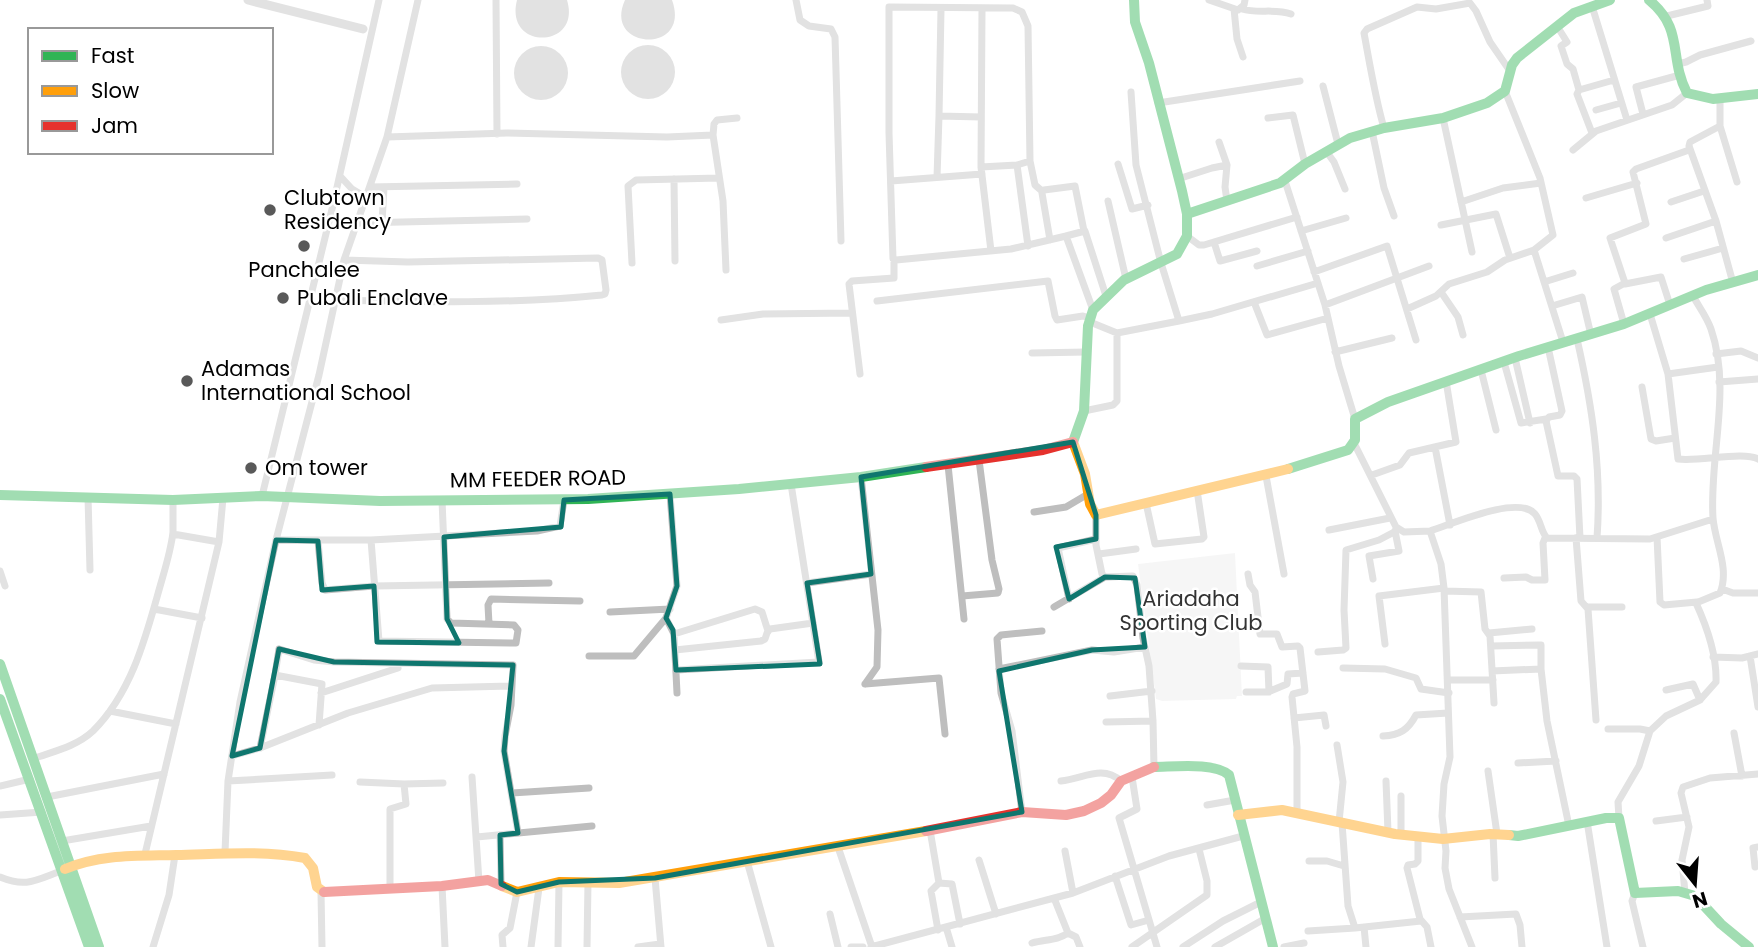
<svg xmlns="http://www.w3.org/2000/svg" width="1758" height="947" font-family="Poppins,sans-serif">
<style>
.green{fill:#ececec}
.water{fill:#bfbfbf}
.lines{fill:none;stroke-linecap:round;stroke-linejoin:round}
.canal{stroke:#bfbfbf;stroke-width:9}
.street{stroke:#bebebe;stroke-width:7}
.fast{stroke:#30b455;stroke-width:10}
.slow{stroke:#ff9f0a;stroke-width:10}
.jam{stroke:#e5322d;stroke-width:10}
.marked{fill:none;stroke:#0f766e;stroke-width:5;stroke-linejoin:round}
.poi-dot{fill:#595959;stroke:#fff;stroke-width:2.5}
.labels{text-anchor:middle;stroke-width:5;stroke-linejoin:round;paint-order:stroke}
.poi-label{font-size:21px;fill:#000;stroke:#fff;text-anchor:start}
.street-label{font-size:21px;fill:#000;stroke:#fff}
.park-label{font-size:21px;fill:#333;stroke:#fff}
</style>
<rect width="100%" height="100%" fill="#fff"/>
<path class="green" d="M1235,553l7,143h-5l-1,3 -74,2 -6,-2 -18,-135z"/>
<path class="water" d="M517,0h50c15,49 -63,51 -50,0z
M625,0h47c20,55 -70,50 -47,0z
M621 72a27 27 0 1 1 54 0a27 27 0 1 1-54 0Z
M514 73a27 27 0 1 1 54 0a27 27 0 1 1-54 0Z"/>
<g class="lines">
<path class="canal" d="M248,0l115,29"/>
<path class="street" d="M496,0l1,134
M796,0l4,20 9,6 22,3 4,8 6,204
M1209,0l29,10 6,-5 1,-5
M1592,6l35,114
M941,9l-2,107 42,1
M982,9l-1,158 10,84
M1234,9l3,30 6,18
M1242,9c16,5 33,-1 49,5
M1667,16l41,-10 -1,-6
M1557,26l10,16 -6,4 6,18 6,5 6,21 -2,4 15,39
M1678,64l8,-2 14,-7 51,-14
M1323,86l15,58
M1579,90l35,-10
M1131,92l5,73 25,98 18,58 33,-7 106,-31
M1720,99v27l-30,16 -1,4 27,75 17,62
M1158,103l142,-22
M1596,110l25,-7
M1643,114l-7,-27 44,-12
M1268,118l25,-3 12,49
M1443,118l29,134
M1720,126l17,56
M1384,128c-9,-31 -14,-63 -20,-95l3,-4 50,-22 19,2 34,-6 6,8 14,31 20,29
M1372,131l12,57 10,28
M387,137l120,-4 160,4 46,-2
M1219,142l8,23 -2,22 2,14
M1573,150l23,-19 76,-26 15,-12
M1326,151l8,11 11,27
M1030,161l5,24 7,6
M1118,164l14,45 16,-4
M1017,165l13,-4 -2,-135 -6,-14 -9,-4 -124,-1v126l4,126 3,1 115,-11 55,-13 27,74
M981,167l36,-2 11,81
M340,176l12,13 15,9
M937,177l2,-61
M674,179l1,82
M1178,179l34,-11 15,-3
M891,181l91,-7
M1285,181l40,124 14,61 16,53
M370,187l147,-3
M1586,198l51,-15
M1108,201l18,78
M1461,202l42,-14 38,-5
M1671,202l33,-11
M358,223l169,-4
M382,223l2,-36
M1441,225l55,-11 14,44
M1301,231l45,-13
M1066,236l19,-5 21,65
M1187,236l12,9h5l93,-28
M1666,238l50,-17
M1050,240l-8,-47 2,-3 31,-4 9,45
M1214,242l6,19 37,-10
M1534,250l29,92
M1684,259l39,-11
M632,263l-4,-77 8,-6 83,-2
M1257,266l51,-15
M726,270l-3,-69 -10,-66 1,-11 3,-4 20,-2
M1314,272l73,-26 29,94
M1544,282l29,-9
M1625,284l36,-7 9,28
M1441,292l17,25 5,18
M335,300c89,2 178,4 267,-5l3,-1 1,-4 -4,-30 -4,-2 -190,4 -64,-2
M877,301l171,-20 7,35 2,4 26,-4 7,2v4l27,11
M1254,302l13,33 61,-17
M1325,305l104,-39
M1552,306l30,-9 9,38
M1407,309l29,-13 13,-12 38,-12 18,-12 29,-10 19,-15 -13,-57 -35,-87
M1650,314l18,60 10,85c20,3 66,-8 80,0
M721,320l42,-6 89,-1
M1624,324l-10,-35 11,-6 -15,-45 36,-14 -13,-52 3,-3 53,-19
M1577,339c15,66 25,130 20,199
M1548,347l14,64 -2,4 -11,2 -3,4 12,55h16l3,3 3,59
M1335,352l57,-14
M1032,353l54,-1
M1716,354l25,-3 17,7
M1515,358l15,65
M1504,362l17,61 25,-4
M1481,370l15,60
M860,374l-11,-90 3,-3 42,-3v-18
M1668,374l50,-7
M1719,382l39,-3
M1642,387l9,52 5,2 19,-3
M1084,411l29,-6 4,-4v-68l62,-12
M1355,445l41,82 8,5 26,-1 11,33 3,24 6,169 -6,27 -2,32 4,35 -1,17 4,21 23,58
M1435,447l15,78
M948,465l16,154
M1372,475l28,-10 9,-12 47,-11 -10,-61
M1266,476l18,98
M861,477l17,153 -1,37 -12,17
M262,496l71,-291 46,-205
M88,497l2,73
M1146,503l9,41 47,-5 2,-2 -7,-47
M1034,512l32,-5 22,-13
M1096,515v30l6,29 3,3 28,-1 4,9 6,53 6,28 4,55 1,46
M1329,530l61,-12
M1430,531c20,-6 88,-37 105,-17 6,7 6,18 12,24l103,1 63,-20
M173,534l46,8
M1657,537l3,65 4,3 33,-3
M1576,538l5,63 7,8 8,111
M276,540l43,-165 25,-115 43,-123 31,-137
M371,540l8,101 137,2 2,-13 -4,-5 -63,-2 -4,-4 -5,-119
M318,541l4,42 3,7 49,-4 175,-3
M1099,554l37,-5
M0,571l5,15
M1248,574l2,11 5,7 5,42h17l5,13 16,-1 2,2 5,43 -12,3 -1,3 5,50v65
M1504,578l22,-1 6,3h13l-2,-37 2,-5
M1373,579l-4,-23 30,-5 -4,-20
M807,583l64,-9
M1722,589l11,4h25
M1444,591l37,1 4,37 5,7 4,67
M962,596l36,-3 1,-4 -7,-29 -13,-100
M1069,599l-11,-51 38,-9
M1054,607l51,-30
M1588,607h34
M154,609l48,9
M610,612l60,-3
M666,618l8,16 3,59
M489,624l-1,-19 3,-6 89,2
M1489,633l43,-4
M674,634l81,-25 7,3 6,19
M1385,644l-6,-48 65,-8
M1491,646l50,-1v24l6,52 22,105
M675,650l86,-9 4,-2 2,-6 3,-4 43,-6
M1318,652l25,-2 3,-2 -2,-38 2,-60 33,-10 19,-10
M589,656h45l32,-38 11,-32 -7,-92
M1750,656l8,51
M1713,657l29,1 16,-4
M1241,666l27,1 1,25
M1343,668l42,1 31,9 5,11 28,4
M999,669l93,-19 22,2 31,-5
M676,670l143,-8 -28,-178
M1492,671l49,-2
M275,675l4,-26 35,11 20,2 179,3 -2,40 -6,31 -1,15 14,82
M1448,680h45
M865,684l74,-6 6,56
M1666,690l27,-6 7,16
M1246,692h22l19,-8 1,-10 15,-1
M321,693l77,-25
M1110,696l42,-5
M110,711l66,13
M1294,718l30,-3 2,11
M1106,722l47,-1
M1608,729h32l10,2
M1734,733l8,43
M1383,736c17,-1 25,-6 33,-21l32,-2
M1337,745l6,37 -4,40
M260,748l15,-73 47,9 -3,41
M232,756l28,-8 88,-35 84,-25 80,-2
M35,758c20,-7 42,-12 58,-27 38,-38 52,-91 66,-141 5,-18 12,-39 14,-58 0,-11 0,-22 0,-32
M1518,763l38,-2
M1488,771l9,63
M472,777l7,105
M1132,777l5,32 -18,9 38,129
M228,781l104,-6
M1061,781c22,-2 41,-17 60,0
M1386,781l2,51
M360,782l44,2 2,20 -16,5v79
M404,784l39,-1
M0,786l30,-7
M512,793l77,-5
M1401,796v38
M47,797l117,-23
M1207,805l28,-5
M1022,812l-10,-81 -11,-38 -4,-54 4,-4 41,-4
M0,815l42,-3
M1619,818l-1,-16 21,-36 11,-35 16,-15 34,-16 16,-18c1,-27 -9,-55 -20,-79l24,-10c10,-25 -5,-50 -7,-75 -4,-62 19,-128 -2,-189 -4,-12 -12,-22 -18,-33
M1587,821l20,126
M1656,821l31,-4
M1342,823l6,83 7,22 66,-7
M930,830l9,53 -8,8 7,39
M1493,834l2,44
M500,835l1,49
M1418,836v25l-3,3 -7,1 -1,3 13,51 7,8 4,20
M477,837l115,-11
M62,841l89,-15
M838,847l34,100
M1065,851l8,42
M225,852l3,-71 12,-79 36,-162h95l166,-9 23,-5 4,-26
M145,854l74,-312 4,-44
M979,860l17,54
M747,861l24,86
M1309,861h18l17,5
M1755,867l-2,-19 5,-1
M1115,876l16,49 18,-5
M0,877c26,11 36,3 61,-6
M655,878l6,69
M939,883l13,1 8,40
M442,886l3,61
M321,892l1,55
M1635,893l-3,8 11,46
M1685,893l-3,-33 7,-33 -8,-34 2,-6 27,-9 48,-4
M1054,898l14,35 8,4 4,10
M830,914l8,33
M1460,917l56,-3 4,11 2,22
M946,927l6,20
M1364,927l2,20
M1308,931l47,-3
M1032,943c13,-4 25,-2 36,-10
M153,947l16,-52 6,-40
M503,947l-1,-12 8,-7 7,-36
M531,947l8,-59
M558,947l1,-65
M587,947l1,-65
M638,947l22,-3
M851,947h12
M871,947l202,-54 96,-37 74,-20
M1132,947l75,-52v-14l-8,-32
M1183,947l40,-26 38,-19
M1215,947l51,-29
M1284,947l20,-4"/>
<path class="fast" d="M1649,0c36,30 19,56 38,93l26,6 45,-5
M1187,214l93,-31 25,-19 45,-26 34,-10 59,-10 44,-15 18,-12 7,-26 5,-7 57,-45 36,-13
M1073,442l11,-31 4,-85 5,-16 31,-30 53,-26 10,-18v-22l-5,-23 -33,-128 -14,-41 -1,-22
M1288,469l60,-19 7,-10v-21l33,-17 131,-46 105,-32 82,-34 52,-15
M0,495l173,5 89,-4 118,5 208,-2 151,-10 122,-12 65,-10
M0,664l99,283
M0,699l89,248
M1154,767c19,0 61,-5 75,8l44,172
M1509,835l9,1 88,-18h13l16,75 43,-2 17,5 26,28 28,23"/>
<path class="slow" d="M1073,442l12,32 5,30 6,11 192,-46
M1238,815l44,-5 113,24 48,5 47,-5 19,1
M65,869c36,-15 73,-13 111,-14 44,-1 86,-5 129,3l8,10 4,19 7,5
M502,886l15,6 42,-10 60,1 307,-52"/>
<path class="jam" d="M926,467l117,-17 30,-8
M926,831l96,-19 44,3 18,-4 17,-8 10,-8 10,-14 33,-14
M324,892l118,-6 46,-6 14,6"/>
</g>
<path d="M0 0H1758V947H0ZM1073,442l23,73v24l-40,8 13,52 36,-22 30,1 10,69 -53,3 -93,21 23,141 -367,66 -96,4 -42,10 -16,-8 -1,-49 18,-2 -14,-82 9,-86 -179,-3 -55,-13 -19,99 -28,8 44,-216 42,1 4,49 52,-4 3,56 82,1 -12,-24 -3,-82 117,-10 3,-27 106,-6 7,92 -11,32 7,12 3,40 144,-6 -13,-81 64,-9 -10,-97z" fill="#fff" fill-opacity=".55" fill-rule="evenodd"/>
<path class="marked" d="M1073,442l23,73v24l-40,8 13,52 36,-22 30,1 10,69 -53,3 -93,21 23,141 -367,66 -96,4 -42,10 -16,-8 -1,-49 18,-2 -14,-82 9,-86 -179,-3 -55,-13 -19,99 -28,8 44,-216 42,1 4,49 52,-4 3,56 82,1 -12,-24 -3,-82 117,-10 3,-27 106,-6 7,92 -11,32 7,12 3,40 144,-6 -13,-81 64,-9 -10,-97z"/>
<g class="poi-dot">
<circle cx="270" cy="210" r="7"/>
<circle cx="304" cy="246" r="7"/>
<circle cx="283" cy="298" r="7"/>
<circle cx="187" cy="381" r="7"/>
<circle cx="251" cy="468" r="7"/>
</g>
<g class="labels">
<g class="poi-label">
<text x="284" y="205">Clubtown<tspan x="284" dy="24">Residency</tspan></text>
<text x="304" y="277" text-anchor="middle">Panchalee</text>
<text x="297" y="305">Pubali Enclave</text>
<text x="201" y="376">Adamas<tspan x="201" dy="24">International School</tspan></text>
<text x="265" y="475">Om tower</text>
</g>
<g class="street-label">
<text transform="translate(538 479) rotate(-1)" y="7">MM FEEDER ROAD</text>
</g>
<g class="park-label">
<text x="1191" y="606">Ariadaha<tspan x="1191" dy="24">Sporting Club</tspan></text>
</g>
</g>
<rect x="28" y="28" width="245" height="126" fill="#ffffff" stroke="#999999" stroke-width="2"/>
<rect x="42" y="51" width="35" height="10" fill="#30b455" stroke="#999999" stroke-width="2"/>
<text x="91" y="63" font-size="21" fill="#000000">Fast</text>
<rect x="42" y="86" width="35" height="10" fill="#ff9f0a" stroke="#999999" stroke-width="2"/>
<text x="91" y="98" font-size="21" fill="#000000">Slow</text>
<rect x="42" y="121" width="35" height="10" fill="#e5322d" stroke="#999999" stroke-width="2"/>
<text x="91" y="133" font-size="21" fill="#000000">Jam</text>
<g transform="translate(1695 884) rotate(163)" stroke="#ffffff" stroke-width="5" paint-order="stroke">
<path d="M0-5L12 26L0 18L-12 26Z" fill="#000000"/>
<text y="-10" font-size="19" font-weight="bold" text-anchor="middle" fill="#000000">N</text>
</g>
</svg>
